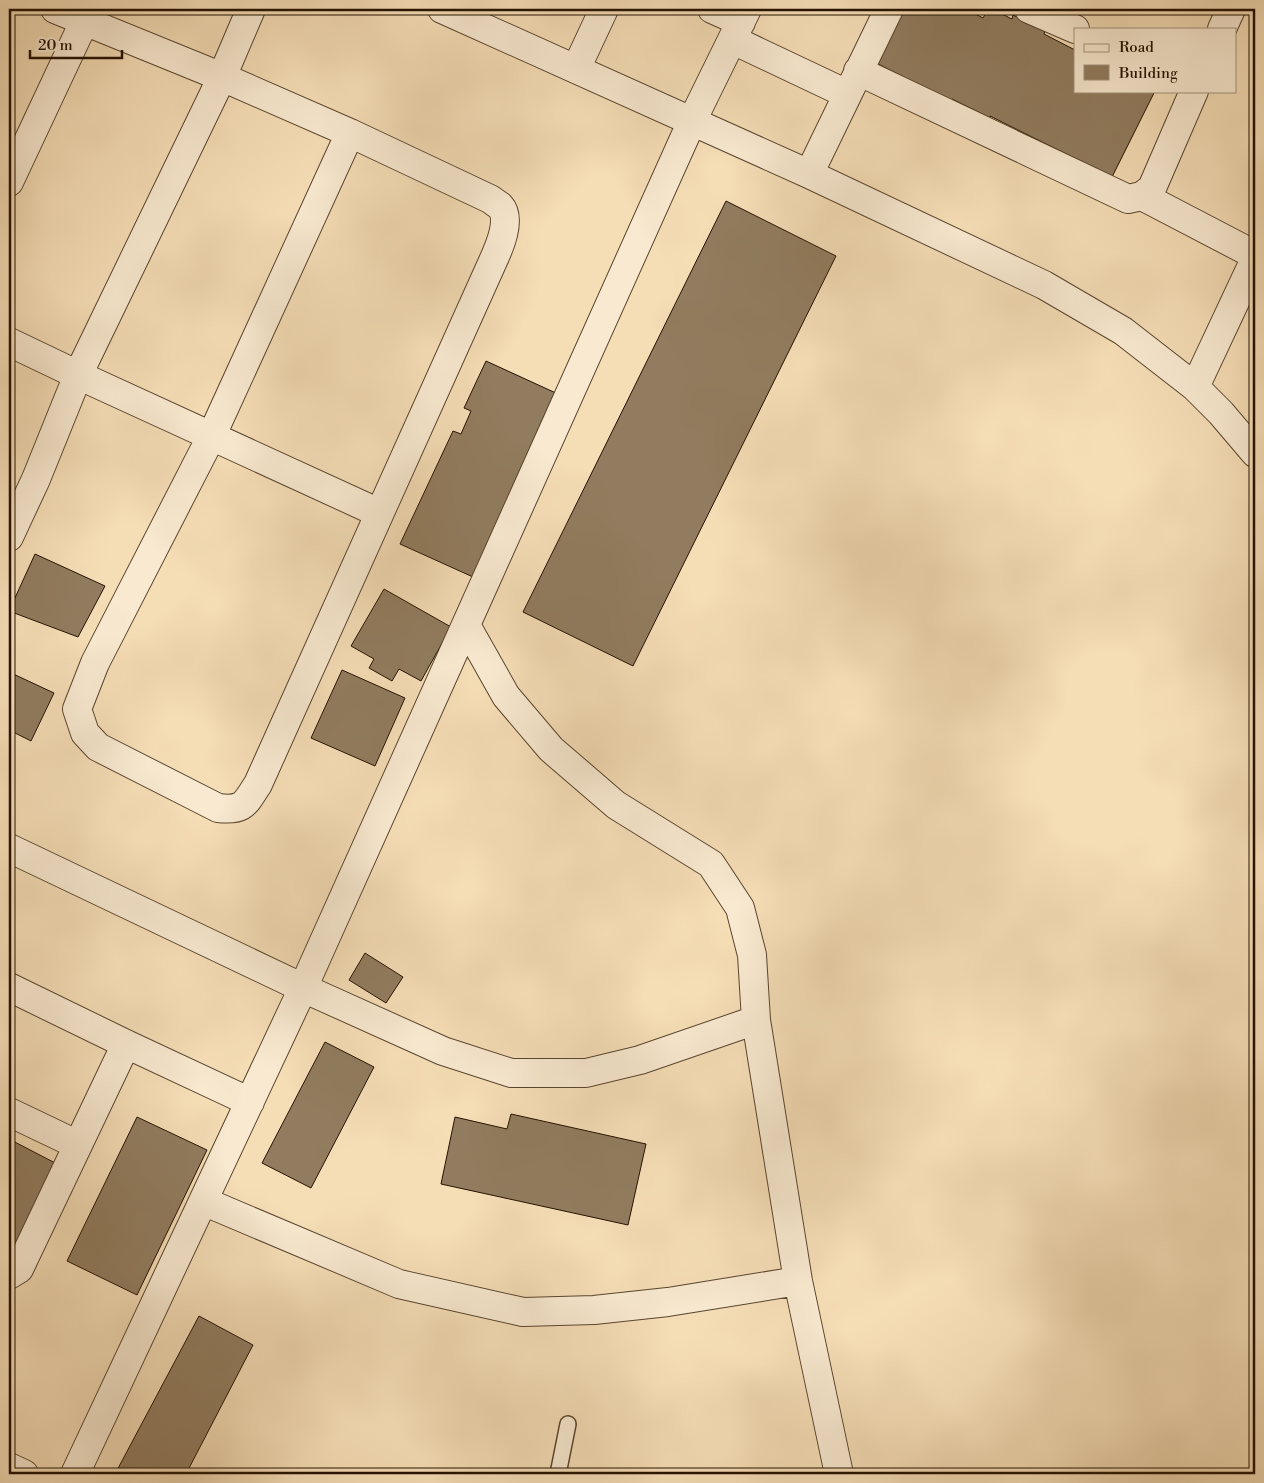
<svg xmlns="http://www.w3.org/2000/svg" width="1264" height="1483" font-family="'Libre Bodoni',serif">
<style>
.building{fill:#917c5f;stroke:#251201}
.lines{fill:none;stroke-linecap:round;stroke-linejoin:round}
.service-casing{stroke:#59452e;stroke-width:18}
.minor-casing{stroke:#59452e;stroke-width:30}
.service{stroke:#f8e9d0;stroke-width:15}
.minor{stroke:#f8e9d0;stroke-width:28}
</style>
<rect width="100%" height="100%" fill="#f5ddb6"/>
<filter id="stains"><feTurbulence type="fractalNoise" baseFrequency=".004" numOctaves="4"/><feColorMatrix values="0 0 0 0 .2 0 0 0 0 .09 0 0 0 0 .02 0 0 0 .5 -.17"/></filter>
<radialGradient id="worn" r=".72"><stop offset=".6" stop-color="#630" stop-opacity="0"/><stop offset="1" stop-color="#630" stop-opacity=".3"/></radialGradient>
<path class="building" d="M903,9h63l17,9 5,-9h4l20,10 1,-4 32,16 -1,3 31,16v41h80l-43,86 -122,-61v2l-38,-19 -1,2 -75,-38z
M726,201l110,55 -203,410 -110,-54z
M486,361l72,33 -85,183 -73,-33 53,-113 8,3 10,-23 -7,-3z
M35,554l70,32 -27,51 -69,-26z
M384,589l67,38 -30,54 -22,-12 -7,12 -23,-13 5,-9 -23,-13z
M342,670l63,28 -30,68 -64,-28z
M9,672l45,21 -23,48 -22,-11z
M365,953l38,24 -17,26 -37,-23z
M325,1042l49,25 -63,121 -49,-25z
M511,1114l135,30 -18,81 -187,-41 14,-67 52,12z
M137,1117l70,33 -70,145 -70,-34z
M9,1139l52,27 -52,93z
M199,1316l54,29 -67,129h-71z"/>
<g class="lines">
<defs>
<path id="service" d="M558,1474l10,-50"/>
<path id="minor" d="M55,9l167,68 128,56 140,66c3,2 7,5 10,7 12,13 -1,42 -7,55l-235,523c-13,20 -14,27 -40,24l-120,-61 -13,-14 -8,-24 18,-46 117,-228 138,-302
M442,9l367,165 235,111 79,46 72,56 26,26 34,40
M712,9l29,13
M1029,9l46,20
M1222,29l9,-20
M733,40l114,54
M576,69l28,-60
M858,71l270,128 14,-3 10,-8 42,-97
M809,174l80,-165
M9,182l75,-160
M1142,196l113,59
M9,342l69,33 301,138
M1195,387l60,-128
M9,537l27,-58 42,-104 144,-298 29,-68
M466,625l40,71 45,53 65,56 95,59 29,44 12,47 4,65 42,261 41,193
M9,848l294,140 140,63 68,22h75l54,-13 116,-40
M9,987l117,57 124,58
M9,1112l69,33
M203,1201l196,83 124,28 71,-2 74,-8 130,-21
M9,1275l10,-6 107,-225
M9,1467l15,7
M75,1474l228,-486 389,-867 55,-112"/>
</defs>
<use href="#service" class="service-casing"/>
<use href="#minor" class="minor-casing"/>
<use href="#service" class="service"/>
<use href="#minor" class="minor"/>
</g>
<rect width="1264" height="1483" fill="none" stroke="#f5ddb6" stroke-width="30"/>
<rect x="10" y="10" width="1244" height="1463" fill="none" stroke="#251201" stroke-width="2.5"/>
<rect x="15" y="15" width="1234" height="1453" fill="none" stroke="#251201"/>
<rect x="1074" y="28" width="162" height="65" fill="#f8e9d0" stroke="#a4937d"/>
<rect x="1084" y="44" width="25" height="8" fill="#f8e9d0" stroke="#a4937d"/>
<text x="1119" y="52" font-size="15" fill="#251201">Road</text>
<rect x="1084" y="65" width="25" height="15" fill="#917c5f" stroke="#a4937d"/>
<text x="1119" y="78" font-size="15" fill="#251201">Building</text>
<path d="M30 50v8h92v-8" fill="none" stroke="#251201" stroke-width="2.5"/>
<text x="38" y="50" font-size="15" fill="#251201" stroke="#f8e9d0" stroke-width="4" paint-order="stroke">20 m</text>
<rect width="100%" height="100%" filter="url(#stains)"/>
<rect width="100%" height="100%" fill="url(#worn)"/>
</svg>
